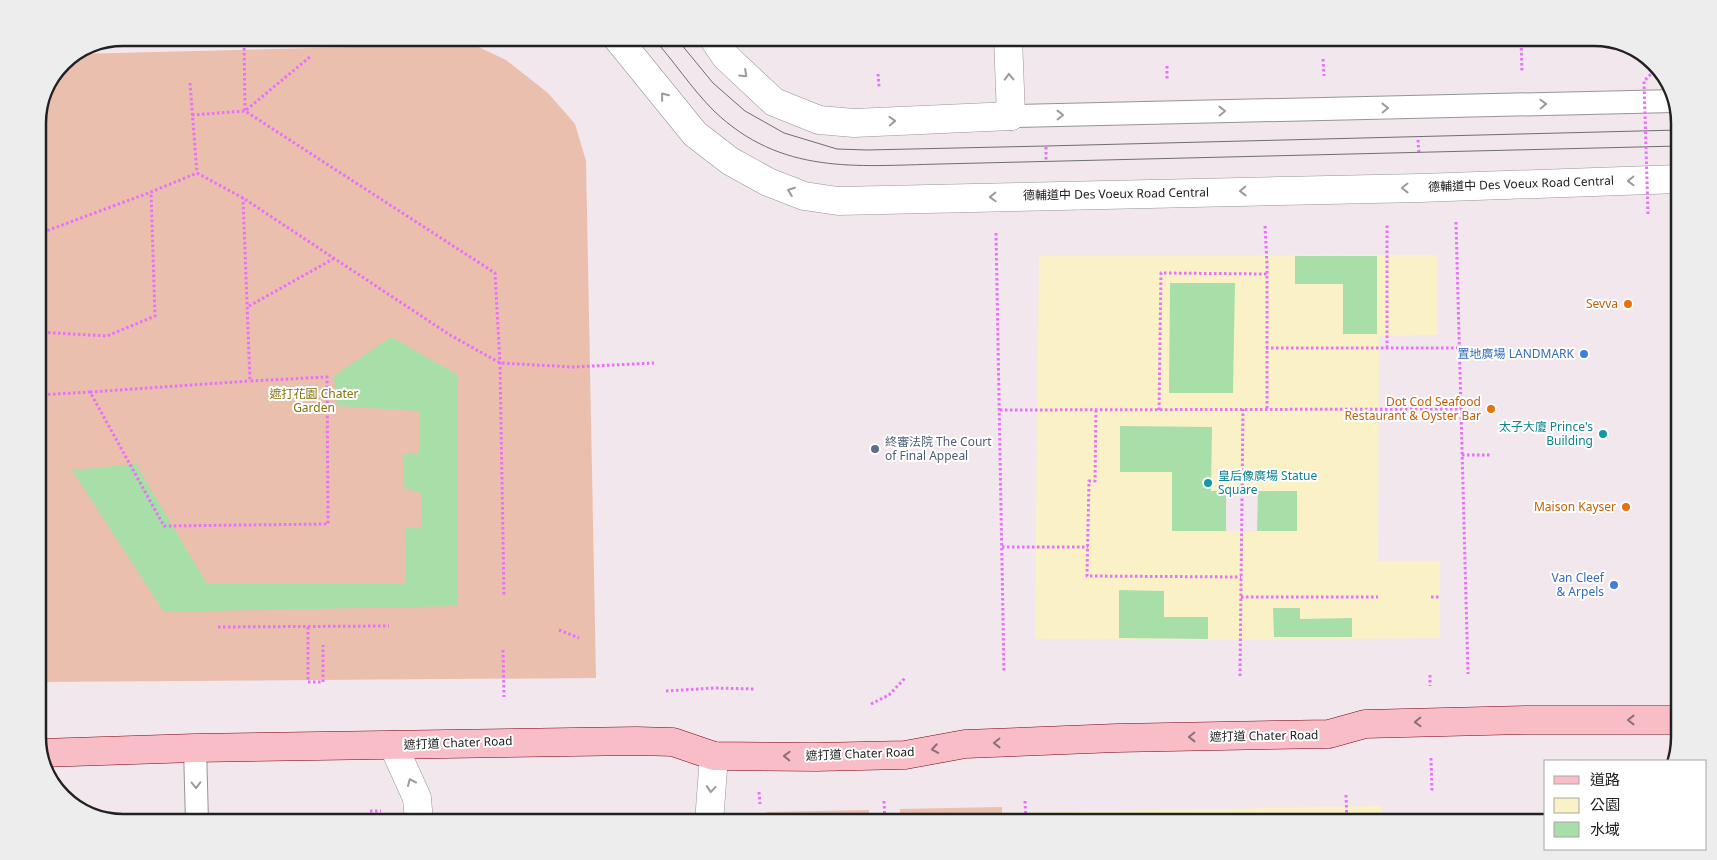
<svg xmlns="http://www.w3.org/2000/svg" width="1717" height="860" font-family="'Noto Sans','Noto Sans TC',sans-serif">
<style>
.grass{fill:#eabfae}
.park{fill:#faf2c6}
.water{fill:#a8dea8}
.pier{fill:#f1e7ed}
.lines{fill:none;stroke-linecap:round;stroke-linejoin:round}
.service-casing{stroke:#959595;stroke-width:24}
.minor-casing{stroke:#959595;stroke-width:29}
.tertiary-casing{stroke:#959595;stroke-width:29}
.secondary-casing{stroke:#7a0513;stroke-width:29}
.path{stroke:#e970f9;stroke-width:3;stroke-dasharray:2.5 2.5;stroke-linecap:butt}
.service{stroke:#fff;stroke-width:22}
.minor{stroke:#fff;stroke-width:28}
.tertiary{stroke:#fff;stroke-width:28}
.secondary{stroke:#f9bdc7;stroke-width:28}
.tram{stroke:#6f6f6f;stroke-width:1}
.path-bridge{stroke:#e970f9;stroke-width:3;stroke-dasharray:2.5 2.5;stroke-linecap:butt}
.oneway{stroke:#9b9b9b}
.oneway2{stroke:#8d6f74}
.food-dot{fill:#e8710a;stroke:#fff;stroke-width:2}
.shop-dot{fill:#3f7fe0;stroke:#fff;stroke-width:2}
.culture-dot{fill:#0f9aa8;stroke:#fff;stroke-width:2}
.service-dot{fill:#5c6f8a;stroke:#fff;stroke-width:2}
.labels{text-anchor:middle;stroke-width:4;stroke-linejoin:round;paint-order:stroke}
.street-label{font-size:12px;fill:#212121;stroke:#fff}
.food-label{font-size:12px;fill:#c56008;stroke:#fff;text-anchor:end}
.shop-label{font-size:12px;fill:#366cbe;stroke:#fff;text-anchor:end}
.park-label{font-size:12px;fill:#81700c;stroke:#fff}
.culture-label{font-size:12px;fill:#0d838f;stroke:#fff;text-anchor:end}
.service-label{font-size:12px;fill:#4e5e75;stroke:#fff;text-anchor:start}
.rim{fill:none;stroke:#212121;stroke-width:2.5}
</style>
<rect width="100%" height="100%" fill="#f1e7ed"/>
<path class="grass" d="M472,44l34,16 42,33 27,31 11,37 10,517 -558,4v-564l25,-56 13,-8z
M1002,807v15h-102v-13z
M869,810v12h-102l-1,-10z"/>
<path class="park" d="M1437,255l1,80 -59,1 -1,225h62v77l-199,2 -206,-1 4,-383z
M1381,806v16h-379v-9z"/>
<path class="water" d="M1295,256h82v78h-34v-50h-48z
M1170,283h65l-2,110h-64z
M391,337l67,38v231l-294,6 -92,-142 64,-6 71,120h199l-1,-56 16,-1v-34l-17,-5 -1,-35 17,1v-43l-83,-5 -3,-30z
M1120,426l92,1 -1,64h86v40h-125v-59h-52z
M1119,590l45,1v26h44v22l-89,-1z
M1273,608h27v11l52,-1v19h-78z"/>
<path class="pier" d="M1226,491h32l-1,41 -31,-1z"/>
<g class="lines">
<defs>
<path id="service" d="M1011,116l663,-15
M195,748l2,74"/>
<path id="minor" d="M1008,38l3,78
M393,745l24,53 2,24"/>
<path id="tertiary" d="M617,38l78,96 35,27 38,21 36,14 34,5 582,-13 259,-9
M713,38l13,19 48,45 45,18 35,3 157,-7
M709,822l5,-66"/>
<path id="secondary" d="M41,753l154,-5 441,-7 37,1 41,14 102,1 89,-2 60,-11 152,-6 212,-4 36,-10 160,-4h154"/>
</defs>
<use href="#service" class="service-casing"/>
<use href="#minor" class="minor-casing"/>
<use href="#tertiary" class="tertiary-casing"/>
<use href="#secondary" class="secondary-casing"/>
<path class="path" d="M244,38l1,73 250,162 5,90 4,234
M1521,38l1,34
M1323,59l1,17
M1167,66v14
M878,74l1,13
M190,83l7,90
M192,115l53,-4 66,-55
M1418,140l1,14
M1046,147v14
M197,173l46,25 207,137 50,28 73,4 81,-4
M1456,222l12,452
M1265,226l2,38v146
M996,233l8,440
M38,234l113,-42 46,-19
M249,306l84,-47
M38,332l69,4 48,-20 -4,-124
M1266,348h193
M1387,348v-124
M90,392l160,-11
M38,395l52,-3 74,134 164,-2 -1,-147 -77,4 -7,-183
M1000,410l461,-1
M1096,410l-1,71h-6l-2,95 154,1
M1159,410l2,-137 106,1
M1462,455h29
M1002,547h86
M1241,597h137
M1431,597h9
M218,627l171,-1
M559,630l20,8
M503,650l1,47
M1430,675v11
M1240,676l3,-267
M666,691l48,-3 41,1
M871,704l18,-9 17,-18
M1431,758l1,34
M759,792l1,12
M1346,795l1,27
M884,801l1,21
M1025,801l1,21
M370,811h11"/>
<use href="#service" class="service"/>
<use href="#minor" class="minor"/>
<use href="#tertiary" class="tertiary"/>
<use href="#secondary" class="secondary"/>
<path class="tram" d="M653,38c21,23 38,50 61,73 67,64 141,55 226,53l739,-18
M676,38l37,45 32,28 39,22 53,16 30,1 179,-4 633,-16"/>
<path class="path-bridge" d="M1648,214l-4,-133 13,-13
M308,627v55h15v-37"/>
</g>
<defs><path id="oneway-chevron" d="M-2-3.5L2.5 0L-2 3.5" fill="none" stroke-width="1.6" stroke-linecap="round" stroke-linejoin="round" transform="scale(1.25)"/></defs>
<g class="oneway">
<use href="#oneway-chevron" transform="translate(744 74) rotate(43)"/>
<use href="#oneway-chevron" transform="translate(1009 77) rotate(-92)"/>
<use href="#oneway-chevron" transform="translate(664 96) rotate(-129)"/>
<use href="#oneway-chevron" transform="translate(1543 104) rotate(-2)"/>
<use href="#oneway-chevron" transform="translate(1385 108) rotate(-1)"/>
<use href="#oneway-chevron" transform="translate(1222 111) rotate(-1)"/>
<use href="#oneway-chevron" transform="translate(1060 115) rotate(-1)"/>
<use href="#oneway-chevron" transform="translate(892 121) rotate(-2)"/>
<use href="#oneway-chevron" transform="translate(1631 181) rotate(178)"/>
<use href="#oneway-chevron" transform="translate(1405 188) rotate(179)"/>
<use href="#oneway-chevron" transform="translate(791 191) rotate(-159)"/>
<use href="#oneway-chevron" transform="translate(1243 191) rotate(179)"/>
<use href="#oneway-chevron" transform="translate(993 197) rotate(178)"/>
<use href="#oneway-chevron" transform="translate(411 782) rotate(-114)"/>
<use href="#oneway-chevron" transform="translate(196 785) rotate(89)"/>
<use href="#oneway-chevron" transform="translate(711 789) rotate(95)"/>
</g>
<g class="oneway2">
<use href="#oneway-chevron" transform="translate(1631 720) rotate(-180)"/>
<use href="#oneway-chevron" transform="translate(1418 722) rotate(178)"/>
<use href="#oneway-chevron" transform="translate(1192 737) rotate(179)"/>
<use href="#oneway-chevron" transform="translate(997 743) rotate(179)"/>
<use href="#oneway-chevron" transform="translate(935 749) rotate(170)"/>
<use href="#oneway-chevron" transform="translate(787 756) rotate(-178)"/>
</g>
<g class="food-dot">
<circle cx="1628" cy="304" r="5"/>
<circle cx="1491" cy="409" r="5"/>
<circle cx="1626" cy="507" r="5"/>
</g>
<g class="shop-dot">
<circle cx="1584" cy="354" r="5"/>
<circle cx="1614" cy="585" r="5"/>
</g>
<g class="culture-dot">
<circle cx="1603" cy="434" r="5"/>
<circle cx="1208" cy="483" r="5"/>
</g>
<circle class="service-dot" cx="875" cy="449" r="5"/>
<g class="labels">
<g class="street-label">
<text transform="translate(1521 184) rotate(-2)" y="4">德輔道中 Des Voeux Road Central</text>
<text transform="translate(1116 194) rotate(-1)" y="4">德輔道中 Des Voeux Road Central</text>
<text transform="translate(1264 736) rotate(-1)" y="4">遮打道 Chater Road</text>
<text transform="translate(458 743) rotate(-2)" y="4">遮打道 Chater Road</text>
<text transform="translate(860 754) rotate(-2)" y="4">遮打道 Chater Road</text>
</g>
<g class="food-label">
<text x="1618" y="308">Sevva</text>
<text x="1481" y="406">Dot Cod Seafood<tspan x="1481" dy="14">Restaurant &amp; Oyster Bar</tspan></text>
<text x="1616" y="511">Maison Kayser</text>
</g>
<g class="shop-label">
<text x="1574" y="358">置地廣場 LANDMARK</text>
<text x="1604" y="582">Van Cleef<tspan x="1604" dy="14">&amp; Arpels</tspan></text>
</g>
<g class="park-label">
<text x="314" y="398">遮打花園 Chater<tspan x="314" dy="14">Garden</tspan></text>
</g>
<g class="culture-label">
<text x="1593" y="431">太子大廈 Prince's<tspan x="1593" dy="14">Building</tspan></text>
<text x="1218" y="480" text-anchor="start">皇后像廣場 Statue<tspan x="1218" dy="14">Square</tspan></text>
</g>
<g class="service-label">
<text x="885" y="446">終審法院 The Court<tspan x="885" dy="14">of Final Appeal</tspan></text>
</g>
</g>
<path d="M0 0H1717V860H0ZM123 46H1594A77 77 0 0 1 1671 123V737A77 77 0 0 1 1594 814H123A77 77 0 0 1 46 737V123A77 77 0 0 1 123 46Z" fill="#ededed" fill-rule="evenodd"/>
<path class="rim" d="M123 46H1594A77 77 0 0 1 1671 123V737A77 77 0 0 1 1594 814H123A77 77 0 0 1 46 737V123A77 77 0 0 1 123 46Z"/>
<rect x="1544" y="760" width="162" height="90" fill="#ffffff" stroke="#a6a6a6"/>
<rect x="1554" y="776" width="25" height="8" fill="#f9bdc7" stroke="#a6a6a6"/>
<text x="1590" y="785" font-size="15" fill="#212121">道路</text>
<rect x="1554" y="798" width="25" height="15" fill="#faf2c6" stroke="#a6a6a6"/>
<text x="1590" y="810" font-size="15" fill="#212121">公園</text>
<rect x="1554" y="822" width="25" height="15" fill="#a8dea8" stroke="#a6a6a6"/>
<text x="1590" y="835" font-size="15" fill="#212121">水域</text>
</svg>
